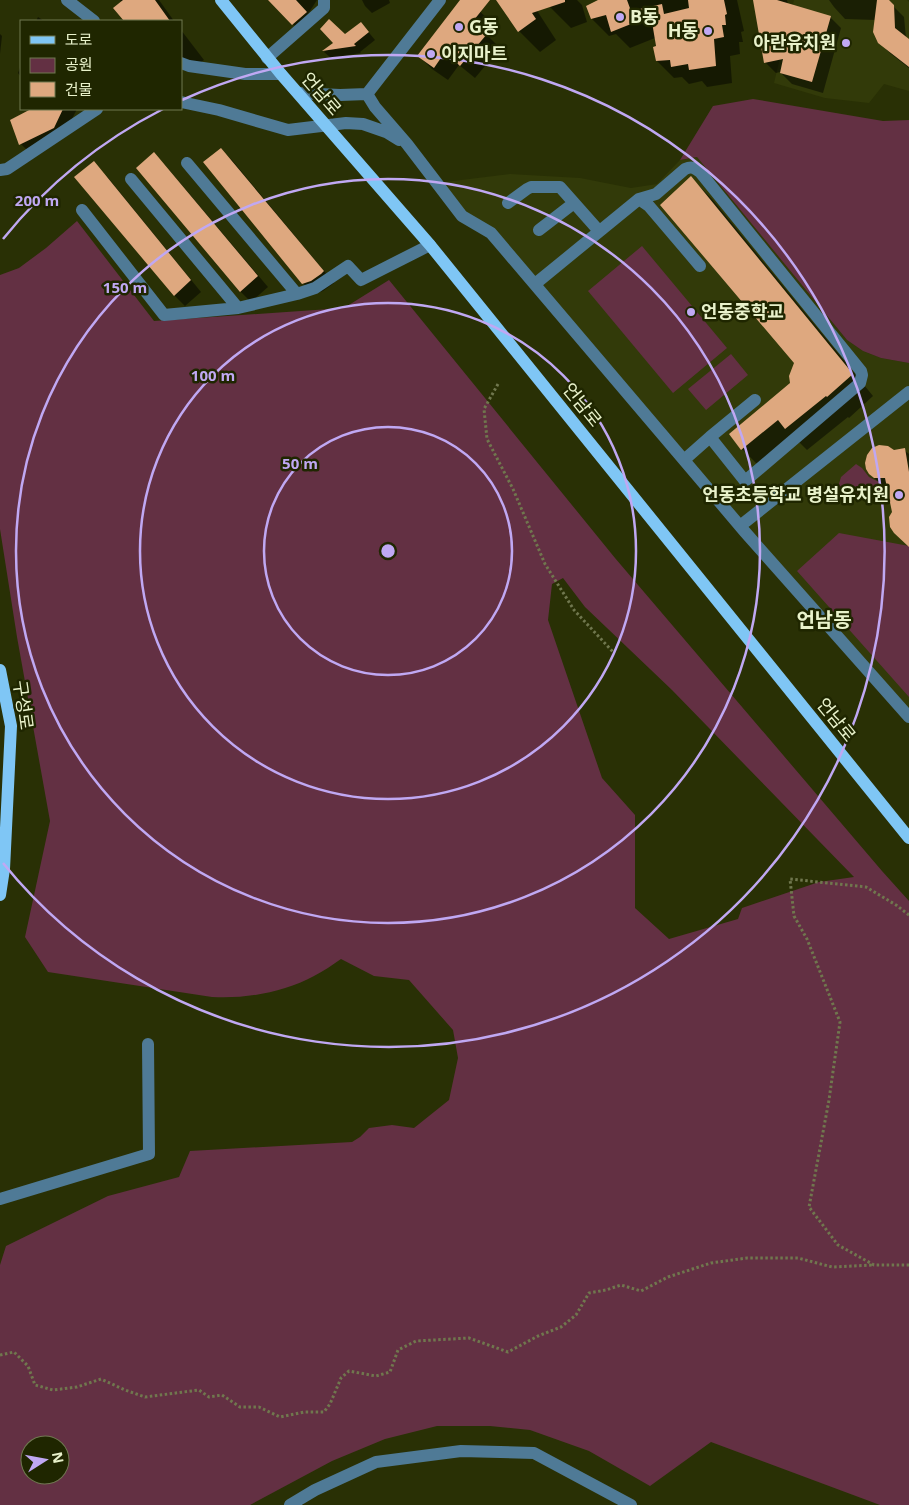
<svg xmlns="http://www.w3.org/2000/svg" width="909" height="1505" font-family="'Open Sans','Noto Sans KR',sans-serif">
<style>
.built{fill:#323a09}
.green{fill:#633043;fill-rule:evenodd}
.shadow{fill:#0007}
.building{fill:#dea87f}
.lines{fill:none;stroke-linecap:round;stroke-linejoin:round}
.path{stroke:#70774e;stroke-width:3;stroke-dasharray:2.5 2.5;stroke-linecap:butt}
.minor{stroke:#4f7a96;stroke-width:12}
.major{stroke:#7fc6f5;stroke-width:12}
.ring{fill:none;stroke:#c0a8f3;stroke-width:2.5}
.poi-dot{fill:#c0a8f3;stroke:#1f2600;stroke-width:2}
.labels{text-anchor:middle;stroke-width:5;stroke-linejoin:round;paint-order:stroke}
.poi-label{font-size:18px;font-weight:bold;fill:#e9f2cb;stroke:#1f2600;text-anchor:start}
.street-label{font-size:18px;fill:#e9f2cb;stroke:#1f2600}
.quarter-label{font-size:20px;font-weight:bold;fill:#e9f2cb;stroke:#1f2600}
.centre{fill:#c0a8f3;stroke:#1f2600;stroke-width:2.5}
.ring-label{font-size:15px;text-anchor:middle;font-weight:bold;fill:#c0a8f3;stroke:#1f2600;stroke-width:5;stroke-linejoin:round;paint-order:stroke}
</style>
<rect width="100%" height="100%" fill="#293005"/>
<path class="built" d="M794,0h113l2,2v89l-25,-7 -15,19 -44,-5 -51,-15z
M697,157l150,183 16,11 18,7 28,5v354l-418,-484 -29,-17 -25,-33 73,-9 70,4 51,10 26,-4 23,-24z"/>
<path class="green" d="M753,99l130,22 26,-1v243l-28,-5 -18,-7 -16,-11 -150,-183 -17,3 33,-54z
M77,221l77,100 190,-13 45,-28 226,278 267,313 27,30v604h-29l-169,-63 -61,44 -61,-35 -59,-21 -40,-4h-53l-52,13 -53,22 -82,44h-250v-240l6,-19 102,-50 71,-19 11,-26 162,-9 8,-5 9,-9 23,-3 22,3 35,-28 9,-42 -5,-28 -44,-50 -35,-4 -33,-17c-9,6 -17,12 -27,17 -30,16 -67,23 -102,21l-164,-25 -23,-35 25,-116 -33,-184 -17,-108v-254l19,-7 27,-20zM563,578l22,29 87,83 182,187 -35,5 -77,26 -4,11 -69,20 -34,-31v-93l-33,-37 -54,-158 4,-36zM30,1445h30v30h-30z
M642,246l85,102 -54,45 -85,-102z
M731,354l17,21 -42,35 -18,-21z
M856,464l6,4 7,9 10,5 3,11 -17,6 -27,-12 3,-10z
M839,533l70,13v151l-112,-126z"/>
<path class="shadow" d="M120,0h39l15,21h-48l-11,-13 7,-5z
M271,0h46l-9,14 -7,18 -30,-30z
M362,0h27l1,3 -18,10 -7,-7z
M462,0h6l26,25 -8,9 14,14 -25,30 -16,-13 -11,15 -16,-11 -14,-14z
M498,0h30l6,6 22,34 -16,12 -21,-21z
M548,0h29l5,5 5,17 -16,6 -21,-21z
M601,0h136l7,31 -3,1 2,10h-4l1,12 -10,2 2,27 -25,4 -5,-6 -13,3 -7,-7 -8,1 -17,-17 -2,-23 -25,10 -14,-14 -7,2 -17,-17 -5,-12z
M754,0h33l1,5 42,12 11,11 -18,65 -31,-9 -12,-12 -4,1 -11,-11z
M829,0h58l17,17 2,21 3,3v27l-18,-14 -12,-12 -3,-22 -31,-1 -11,-12z
M38,17l6,4h-8z
M361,23l14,17 -15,12 1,1 -30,5 -7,-6z
M181,30l23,30 -11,8 -12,-8z
M0,34l2,2 -2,18z
M21,65v12l-3,-4z
M33,109h44l-14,28 -33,16 -9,-9 -10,-24z
M221,150l11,10 102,123 -11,8 -9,3 -11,-11z
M154,154l11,11 103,122 -17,15 -11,-11z
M105,174l96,118 -16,14 -11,-11z
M691,178l21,21 161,197 -24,22 -1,-1 -41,33 -8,-8 -36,28 -21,-21 49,-65 4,-22z
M904,450l5,4v93l-16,-35 -4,-20 -19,-18 23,-23z"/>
<path class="building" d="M123,0h32l15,21h-46l-11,-13z
M268,0h28l11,12 -15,13z
M460,0h30l-16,20 13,14 -27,32 -15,-14 -11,16 -17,-12z
M496,0h69v2l-33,11 4,6 -18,13z
M598,0h29l4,11 31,-7 2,10 25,-6 -1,-8h36l3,14 -2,1 1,10h-4l2,12 -10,2 2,27 -27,4 -1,-6 -17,3 -1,-7 -14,1 -3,-14 3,-1 -5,-30 -40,16 -5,-17 -15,4 -5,-13z
M753,0h24l54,16 -19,66 -32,-9 3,-14 -19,4z
M877,0h12l5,5 1,23 14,11v28l-31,-24 -5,-11z
M329,19l16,15 16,-12 8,10 -15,12 2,2 -34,5 11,-8 -13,-14z
M31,109h32l-9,19 -35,17 -9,-25z
M221,148l103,123 -3,3 -10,7 -9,3 -99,-122z
M154,152l104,124 -18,16 -104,-124z
M94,161l97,119 -17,16 -100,-119z
M691,176l162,198 -26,23 -1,-1 -41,33 -7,-9 -37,30 -12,-16 61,-51 -1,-7 5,-13 -134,-158z
M879,445l9,1 6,4 11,-2 4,24v75l-15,-14 -4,-6 -1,-10 3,-5 -7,-34h-11l-5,-4 -3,-5 -1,-6 2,-8 5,-7z"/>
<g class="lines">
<path class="path" d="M498,384l-14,25 3,30 26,50 32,75 29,46 40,43
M909,915l-13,-10 -30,-18 -76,-8 4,37 13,23 33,83 -11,78 -20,107 29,38 36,20h35
M0,1355l14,-3 14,14 7,19 18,5 24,-3 24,-8 24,11 20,7 54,-7 10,7 13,-2 18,12h19l21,10 24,-5h20l6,-8 11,-26 8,-7 27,5 14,-4 8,-22 18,-9 53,-3 39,14 30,-16 23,-9 15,-12 13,-22 17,-3 15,-5 20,6 27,-14 43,-14 36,-5h51l34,9 42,-2"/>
<path class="minor" d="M67,0l27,21
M267,58l57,-50v-8
M181,63l8,3 56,8h36
M298,93l42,2 27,-1 8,13 32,37 55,72 29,17 254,299 164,185
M367,94l73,-94
M181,102l38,8 69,20 58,-7 17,1 23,8 13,8
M187,163l110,131
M0,170l7,-1 90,-60
M131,179l107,129
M639,199l10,7 51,60
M508,203l19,-14 4,-2h29l39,44
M82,210l82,105 74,-7 59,-14 18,-6 33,-22 13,14 69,-35
M539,230l35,-27
M535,284l104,-85 17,-5 29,-25c7,-3 10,-1 15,3l161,199 1,4 -2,8 -115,98 -35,-44 -26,23
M710,437l45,-37
M740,526l169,-134
M0,1199l149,-45 -1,-110
M290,1505l25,-15 61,-28 85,-11 73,2 97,52"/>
<path class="major" d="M221,0l60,74 149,171 479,593
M0,670l11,56 -7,143 -4,26"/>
</g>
<g class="ring">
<circle cx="388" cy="551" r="124"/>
<circle cx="388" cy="551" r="248"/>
<circle cx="388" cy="551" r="372"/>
<path d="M3 239A496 496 0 0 1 163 109M182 100A496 496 0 1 1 3 863"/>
</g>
<g class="poi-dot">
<circle cx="620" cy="17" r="5"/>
<circle cx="459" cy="27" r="5"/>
<circle cx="708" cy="31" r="5"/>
<circle cx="846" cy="43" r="5"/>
<circle cx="431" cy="54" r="5"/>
<circle cx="691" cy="312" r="5"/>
<circle cx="899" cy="495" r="5"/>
</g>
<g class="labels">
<g class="poi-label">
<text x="630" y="23">B동</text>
<text x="469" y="33">G동</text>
<text x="698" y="37" text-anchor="end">H동</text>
<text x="836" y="49" text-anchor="end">아란유치원</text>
<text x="441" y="60">이지마트</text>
<text x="701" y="318">언동중학교</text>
<text x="889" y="501" text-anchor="end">언동초등학교 병설유치원</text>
</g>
<g class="street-label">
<text transform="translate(321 94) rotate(49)" y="6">언남로</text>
<text transform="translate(582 405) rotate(51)" y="6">언남로</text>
<text transform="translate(23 705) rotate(82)" y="6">구성로</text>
<text transform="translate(836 720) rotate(51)" y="6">언남로</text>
</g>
<g class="quarter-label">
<text x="824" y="627">언남동</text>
</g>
</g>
<circle cx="388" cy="551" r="8" class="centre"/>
<g class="ring-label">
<text x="37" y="206">200 m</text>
<text x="125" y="293">150 m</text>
<text x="213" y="381">100 m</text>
<text x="300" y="469">50 m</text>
</g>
<rect x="20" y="20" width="162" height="90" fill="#1f2600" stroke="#707851"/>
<rect x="30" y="36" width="25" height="8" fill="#7fc6f5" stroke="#707851"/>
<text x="65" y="45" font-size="15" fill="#e9f2cb">도로</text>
<rect x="30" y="58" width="25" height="15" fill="#633043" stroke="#707851"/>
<text x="65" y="70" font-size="15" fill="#e9f2cb">공원</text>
<rect x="30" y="82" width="25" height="15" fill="#dea87f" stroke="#707851"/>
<text x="65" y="95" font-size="15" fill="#e9f2cb">건물</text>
<g transform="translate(45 1460) rotate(79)"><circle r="24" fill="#1f2600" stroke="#707851"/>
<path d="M0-4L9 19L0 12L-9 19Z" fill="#c0a8f3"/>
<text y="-8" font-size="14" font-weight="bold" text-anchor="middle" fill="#e9f2cb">N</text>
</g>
</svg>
